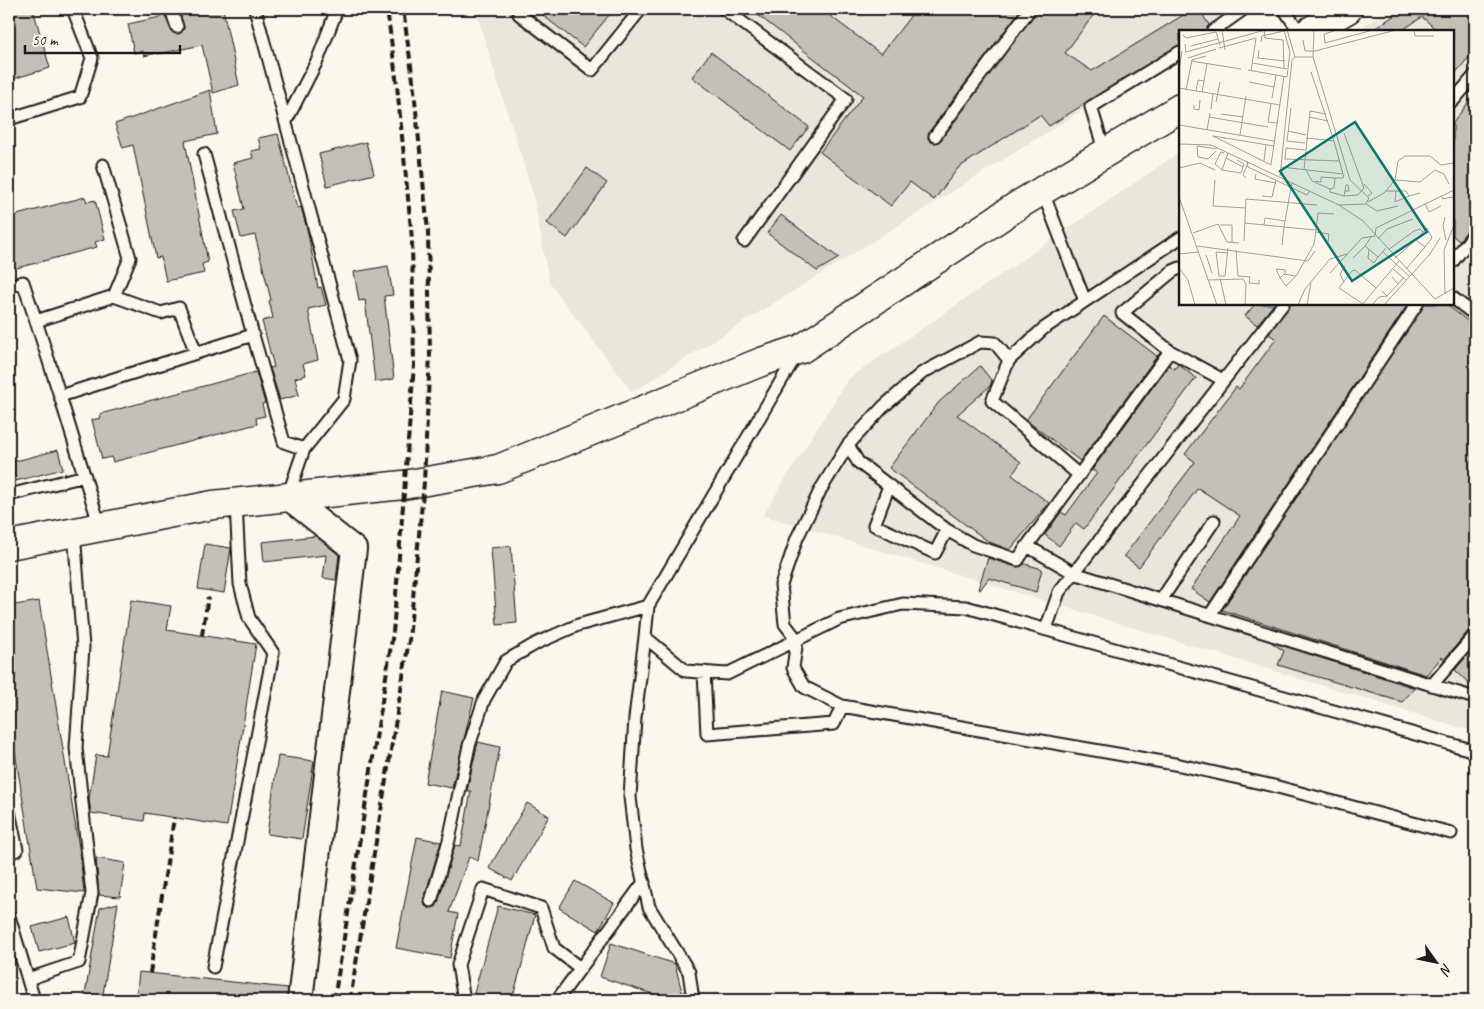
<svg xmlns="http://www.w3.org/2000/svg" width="1484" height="1009" font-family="Caveat,sans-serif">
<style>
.built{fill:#eae6dc}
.building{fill:#c3c0b8;stroke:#1c1c1c}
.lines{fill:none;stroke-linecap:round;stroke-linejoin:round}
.lane-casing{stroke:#1c1c1c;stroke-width:15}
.street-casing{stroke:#1c1c1c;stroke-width:28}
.secondary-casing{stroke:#1c1c1c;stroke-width:31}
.lane{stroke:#fbf7ec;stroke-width:11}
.street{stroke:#fbf7ec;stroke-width:24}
.secondary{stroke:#fbf7ec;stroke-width:28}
.rail{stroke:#1c1c1c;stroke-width:4;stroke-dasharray:8 4;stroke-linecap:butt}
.inset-road{fill:none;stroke:#a29f99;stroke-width:1}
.view{fill:#0f766e;fill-opacity:0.15;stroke:#0f766e;stroke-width:2.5}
.inset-edge{fill:none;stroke:#1c1c1c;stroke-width:2.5}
</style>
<rect width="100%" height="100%" fill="#fbf7ec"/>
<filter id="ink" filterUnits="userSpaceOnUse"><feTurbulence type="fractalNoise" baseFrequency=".02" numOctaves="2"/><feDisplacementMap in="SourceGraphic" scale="10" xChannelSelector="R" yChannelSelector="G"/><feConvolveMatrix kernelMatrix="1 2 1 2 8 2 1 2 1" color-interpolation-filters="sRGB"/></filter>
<g filter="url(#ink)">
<path class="built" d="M475,9h751l3,10 -20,12h-29v18l-548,343 -83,-110 -16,-88z
M1389,9h86v723l-712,-217 85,-136 332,-227v152h273v-273h-97z"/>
<path class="building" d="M9,9h24l17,59 -41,12z
M198,9h25l16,76 -26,8 -11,-48 -44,9 -1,-1 -13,3 -1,-5 -9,2 -6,-29 37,-8 7,16 7,2 5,-6 -4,-15z
M535,9h79l-31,38z
M750,9h71l60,45 35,-45h105l-92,123 -1,7 7,4 6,-3 96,-131h61l-33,44 27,18 101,-62h6l10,16 -3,6h-26v14l-131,81 -9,-11 -82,53 -24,32 -24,-18 -19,24 -71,-54 43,-56z
M1404,9h71v41l-22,26v-45h-15l-16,-14 -21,14h-30z
M711,52l98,75 -19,24 -98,-74z
M210,90l7,44 -32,7 23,121 -6,2 2,9 -38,8 -5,-24 -5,1 -23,-113 -10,3 -8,-24z
M1475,93v133l-6,2 -10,13 -6,-5v-113z
M278,134l19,74 4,-1 7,26 10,55 3,-1 5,18 -18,4 10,51 -15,4 3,11 -11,3 4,17 -19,5 -10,-32 4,-1 -12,-46 11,-3 -4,-17 2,-1 -16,-65 -14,3 -7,-27 10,-2 -11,-46 20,-5 -2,-7 10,-2 -3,-11z
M366,142l8,32 -47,12 -8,-32z
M587,168l20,15 -40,55 -20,-15z
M85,197l2,5 8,-2 10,39 -10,3 2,5 -84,22 -1,-6 -3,1v-47z
M781,215l58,43 -22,13 -50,-38z
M388,266l5,29 -9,1 10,83 -19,3 -10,-82 -6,1 -5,-29z
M1255,304h19l-17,21 -12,-9z
M1290,304h118l-198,298 -19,-13 49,-73 -42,-28 -59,79 -15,-11 71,-94 -10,-8 51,-67 3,2 37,-50 -7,-5z
M1424,304h22l29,23v301l-6,2 -25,30 -2,-3 -16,18 -204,-65z
M1104,316l53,40 -77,105 -54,-41z
M1178,364l18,14 -112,151 -8,-6 -17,23 -14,-11 16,-23 5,3 31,-42 -5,-3 77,-105 6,4z
M980,366l12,15 -2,5 -33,29 64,47 -9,13 37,28 -39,47 -21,-8 -100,-74 50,-66z
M256,372l9,31 -3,1 3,12 -9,2 1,6 -144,38 -2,-5 -9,2 -10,-39 9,-2 -1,-4z
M58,450l5,19 -47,12 -4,-19z
M316,536l23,19 -3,25 -13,-2 3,-23 -62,7 -2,-20z
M205,544l26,4 -7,45 -26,-4z
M511,546l6,77 -20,2 -6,-77z
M988,558l28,9 9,-3 17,5 -6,23 -47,-14 -9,12 -2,-1z
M131,600l40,6 -4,24 89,14 -29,182 -82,-13 -1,8 -53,-8 -2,-14 7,-44 11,1z
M39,601l41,253 4,39 -47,-5 -28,-173v-109z
M1271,642l144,46 -13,14 -124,-37 6,-14z
M1475,646v43l-20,-19z
M442,691l32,7 -22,90 -27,-5z
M478,742l22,5 -22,114 -9,-4 -20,55 9,2 -8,44 -54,-10 21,-111 24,5 -17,57 1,7 4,2 7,-1 2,-4 17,-58 6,1 10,-55h-4z
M278,756l36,5 -12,78 -35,-5z
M527,803l22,13 -37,65 -23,-13z
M96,858l29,5 -5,34 -21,-2z
M575,881l39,22 -16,28 -39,-23z
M118,903l-16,97h-18l16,-92z
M498,906l37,9 -9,35 -14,50h-40z
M69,917l6,26 -36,9 -7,-25z
M611,943l64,21 9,36h-13l-71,-23z
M139,972l149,16 -1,12h-151z"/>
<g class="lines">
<defs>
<path id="lane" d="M171,9l6,18
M255,9l95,351 -6,39 -40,50 -16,47
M724,9l122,90 -102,142
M1284,9l15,22
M519,14l73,56 49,-61
M1213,31l31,-22
M1453,101l22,-26
M9,119l71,-22 12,-39 -19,-49
M286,121l32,-62 19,-50
M935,136l95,-127
M1105,153l-14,-46 89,-55
M204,154l49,181
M103,165l27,93 -16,38
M1042,190l43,111
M1453,261l22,-28
M9,286l14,-4 13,39
M1453,298l22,17
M1283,304l-209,269 358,112 43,-50
M1170,351l53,29
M797,354l-149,252 -3,31 41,34 41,3 112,-55 64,-15 63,3 509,144
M1009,360l-14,-17 -15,-1 -58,31 -39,34 -35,38 -27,44 -24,49 -16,47 4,39 12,16 -4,28 11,19 38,19 338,59 94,21 177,47
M60,396l-24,-75 78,-25 47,17 18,-5 17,45
M848,445l10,17 89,68 -12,23 -61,-28 15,-39
M1079,475l91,-124 -48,-38 51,-42 7,-3
M9,495l76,-19
M100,527l-40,-131 193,-61 31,107 20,7
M947,530l26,15 45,15 9,-14
M1161,600l53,-79
M1210,615l207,-311
M1046,629l13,-37 15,-19 -47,-27 52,-71 -87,-74 17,-41 34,-31 137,-91
M645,637l-10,81 -5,79 6,52 13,58 40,65 4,28
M704,672l3,62 127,-10 8,-18
M1432,685l43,13
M9,811l8,39 -8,3
M431,901l18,-61 20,-94 15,-46 22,-39 31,-18 41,-18 70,-19
M9,916l25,84
M213,967l60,-314 -24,-35 -9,-34 -4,-81
M28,979l51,-17 13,-69 -16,-145 7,-101 -9,-115
M464,1000l-6,-35 25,-76 58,19 13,40 26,20
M557,1000l87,-118"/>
<path id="street" d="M288,497l66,52 -54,451"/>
<path id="secondary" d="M1310,31l38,-22
M9,545l204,-40 190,-20 95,-16 263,-107 40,-13 219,-145 160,-96"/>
</defs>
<use href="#lane" class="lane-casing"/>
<use href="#street" class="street-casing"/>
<use href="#secondary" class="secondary-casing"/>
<use href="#lane" class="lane"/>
<use href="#street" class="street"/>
<use href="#secondary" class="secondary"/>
<path class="rail" d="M202,635l6,-38
M150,973l24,-155
M334,1000l59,-367 21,-268 -2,-126 -15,-154 -10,-76
M350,1000l59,-360 15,-158 6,-128 -2,-123 -15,-151 -10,-71"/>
</g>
</g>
<g transform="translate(1179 30)">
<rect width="275" height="275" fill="#fbf7ec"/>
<path class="inset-road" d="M43,0l3,20M85,0l1,8 18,2 1,29M108,0l8,27h18M135,0l-1,27 37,123 19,18 -3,6 -27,1M158,0l-13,4 1,9 48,-13M235,0l1,6h19M4,5l3,3 30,-6 4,13M124,10l2,11h10l81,-21M82,12l1,-6 22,-5M6,14l1,8 79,-22M12,16l27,-7M40,18l37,-10 -5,33M80,20l-1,8 27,3M9,28l28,-9M12,31l50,8M73,33l35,6M69,40l39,7 3,-25 -6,-22M0,41l3,-20M132,42l23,69M25,51l3,-17M70,52l25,5M0,58l101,17M7,60l6,-30 14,-4M17,61l2,-11 6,1 -2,11M93,68l4,-23M37,72l4,-20M92,74l-3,18 9,1M15,75v4l5,1 1,-10M112,78l-4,33 18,2M32,79l2,-16M131,81l16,3M42,84l22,3M30,87l59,10M130,87l19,4M0,95l95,16M28,100l3,-17M109,101l18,4M61,105l6,-39M0,114l32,1 128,60 24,16 72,78 19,-11M18,116l1,11 10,2 8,-8M18,116l20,3M95,116l-61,-10 58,29 13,-89M126,120l-19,-2 -1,11 54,2M45,123l-3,-1 -6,12 7,6 6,-17M47,128l17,9M68,131l1,6 59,28 3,-4M85,131l2,-16M102,137l62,7 -9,-33 -28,-3M0,138l21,-5 15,7M43,140l19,3 3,-9 -7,-4M125,140l6,-59M127,140l6,11 18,8 4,-1 1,-10h8l1,-4M77,144l-1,5 21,4M101,146l12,-116 3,-3M67,148l-3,-3 5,-12M36,150l-2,26 33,2M216,150l3,-19 7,-5h25l11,9 13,-2M136,151l6,1v-5l14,1M185,154l8,9 -4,3M151,159v3l14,4 14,-1 6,-7 -20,-55M207,161h20l3,5 11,-3M217,161l-1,11 14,-6M83,166l10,1 4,-17M165,166l2,-11h2l1,6h-4M262,166l2,3 9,-2 2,2M0,167l38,108M189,172l16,-9 11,-13 25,2 15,-12 9,4 5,10M187,174l11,7 21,-5M246,174l4,8 12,-6M266,187l-2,9 3,14M66,193l39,4 8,-45M41,195h12v18M85,195l1,-7 20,3M137,202l13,2 -1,8M14,203l25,-9 9,18 12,1M192,207l-6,9 13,11 8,-9M199,209l9,-10 26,-10M65,211l2,-42 71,6M103,215l2,-18 32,3 2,-17 16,1M18,216l111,15 7,-10M190,219l-1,9 6,5 4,-6M57,220l2,26 12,1 -1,6 10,1v-4M209,220l26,-19 6,-2 3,3M204,222l26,24M49,223l-12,-1 3,24h6l3,-28M0,224l20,-2M27,225l6,18M174,228l12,-12M216,228l21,-18M0,238l9,12 7,25M214,239l13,11M227,239l19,-22 7,-9 -5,-10 -11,12 9,7M151,243l32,-35 13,-2 1,-8 78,-38M117,246l-12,-2 -4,4 6,8 10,-10 2,-3 16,-29 2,-14M213,247l6,7 5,-6M41,248l6,27M101,248l-4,-9 9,1v4M30,250l34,-1 3,5 -1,20 5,1M165,252l-4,-8 5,-8M203,261l5,5 11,-12M266,264l-1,-44 10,-25M184,274l-24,-16 13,-17 3,-1 21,18M119,275l7,-16 25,-30 17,-5M128,275l4,-22M183,275l37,-44M193,275l7,-8 8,-1M205,275l46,-51 10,-16"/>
<path class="view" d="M176,92l72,110 -75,49 -72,-110z"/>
<rect width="275" height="275" class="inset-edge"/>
</g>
<rect width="1484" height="1009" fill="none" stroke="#fbf7ec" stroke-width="30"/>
<rect x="15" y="15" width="1454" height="979" fill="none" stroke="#1c1c1c" stroke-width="2" filter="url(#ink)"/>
<g transform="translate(1436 962) rotate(123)" stroke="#fbf7ec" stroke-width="4" paint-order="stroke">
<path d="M0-4L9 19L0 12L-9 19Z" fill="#1c1c1c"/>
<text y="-8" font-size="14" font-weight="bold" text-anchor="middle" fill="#1c1c1c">N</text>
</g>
<path d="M25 45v8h155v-8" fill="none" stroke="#1c1c1c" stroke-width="2.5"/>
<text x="32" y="45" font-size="15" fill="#1c1c1c" stroke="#fbf7ec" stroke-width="4" paint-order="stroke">50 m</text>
</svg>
